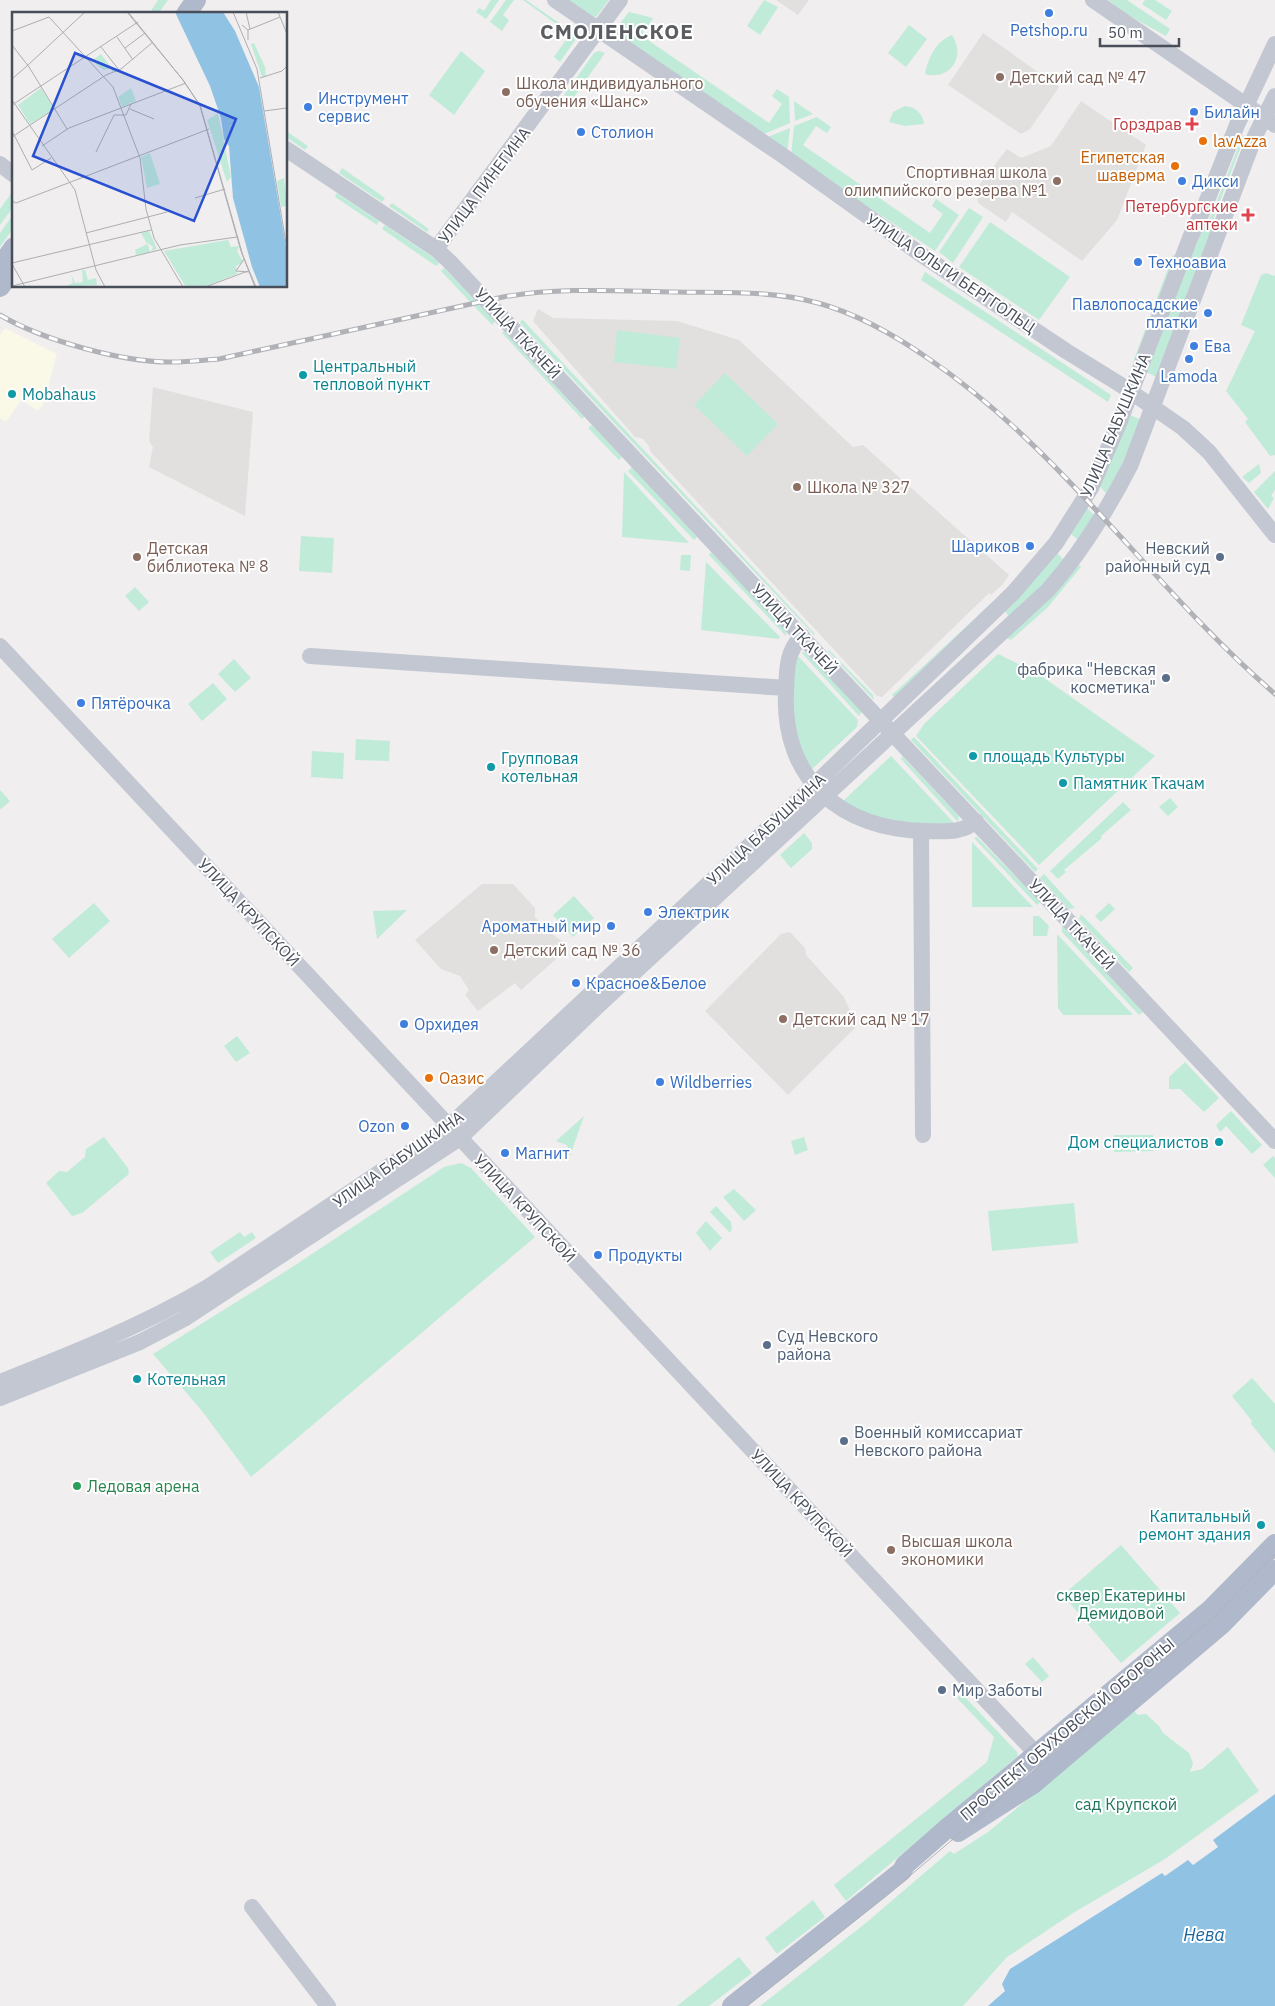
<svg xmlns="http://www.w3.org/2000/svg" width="1275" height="2006" font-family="'IBM Plex Sans',sans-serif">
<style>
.commercial{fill:#faf9e8}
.education{fill:#e1e0df}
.green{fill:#c0ebd9}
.water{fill:#90c2e4}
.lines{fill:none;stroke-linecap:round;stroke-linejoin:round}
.minor{stroke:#c3c7d2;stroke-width:16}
.major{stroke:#b0b8cb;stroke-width:20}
.tram{stroke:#b1b2b8;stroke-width:1}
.rail-casing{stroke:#b1b2b8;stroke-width:5}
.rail{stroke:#fff;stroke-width:3;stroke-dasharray:9;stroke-linecap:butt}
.shop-dot{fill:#3f7fe0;stroke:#fff;stroke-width:2}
.education-dot{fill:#8d6e63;stroke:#fff;stroke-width:2}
.health-dot{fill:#e0444e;stroke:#fff;stroke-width:2}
.food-dot{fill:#e8710a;stroke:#fff;stroke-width:2}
.culture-dot{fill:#0f9aa8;stroke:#fff;stroke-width:2}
.service-dot{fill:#5c6f8a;stroke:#fff;stroke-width:2}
.leisure-dot{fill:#2e9e5b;stroke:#fff;stroke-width:2}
.labels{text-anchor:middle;stroke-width:4;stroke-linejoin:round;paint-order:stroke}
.shop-label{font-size:16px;fill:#366cbe;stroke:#fff;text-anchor:start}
.education-label{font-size:16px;fill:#785e54;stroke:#fff;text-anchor:start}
.health-label{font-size:16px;fill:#be3a42;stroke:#fff;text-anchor:end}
.food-label{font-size:16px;fill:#c56008;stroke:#fff;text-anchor:start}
.street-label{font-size:16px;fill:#484e5a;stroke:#fff}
.culture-label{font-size:16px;fill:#0d838f;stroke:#fff;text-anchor:start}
.service-label{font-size:16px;fill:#4e5e75;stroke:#fff;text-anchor:start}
.leisure-label{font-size:16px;fill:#27864d;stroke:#fff;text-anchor:start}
.park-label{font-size:16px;fill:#1e755b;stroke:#fff}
.water-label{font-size:18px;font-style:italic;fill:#18669d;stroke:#fff}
.district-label{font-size:21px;font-weight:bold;letter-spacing:1px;fill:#5b5d62;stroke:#fff}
.inset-river{fill:none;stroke:#90c2e4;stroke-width:2.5}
.inset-road{fill:none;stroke:#adaeb3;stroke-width:1}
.view{fill:#2850d1;fill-opacity:0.15;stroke:#2850d1;stroke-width:2.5}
.inset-edge{fill:none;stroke:#484e5a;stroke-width:2.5}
</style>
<rect width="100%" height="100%" fill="#f0eeee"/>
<path class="commercial" d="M5,328l52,26 -13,49 -6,8 -17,-11 -15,22 -6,-4v-83z"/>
<path class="education" d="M776,0h33l-11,15z
M983,33l76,54 -29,42 -9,5 -73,-49z
M1081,101l65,44 -29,75 -35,41 -70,-49 -6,10 -28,-19 -1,-15 30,-39 14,9 30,-12z
M538,309l15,9 124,3 62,19 114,107 10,-2 146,130 -7,10 -11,10 -2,-2 -107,104 -5,-1 -227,-245 -1,-5 -6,-7 -8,-2 -102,-116z
M153,387l100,25 -8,104 -96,-49 4,-20 -4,-6z
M482,884h31l22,24v9l14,15 16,11 -2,10 -42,37 -6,-7 -37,28 -13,-16 4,-5 -9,-14 -19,-7 -26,-29z
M790,932l15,16 1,7 38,42 13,29 -69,69 -83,-84 76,-77z"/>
<path class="green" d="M158,0h10l-10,14h-9z
M491,0h8l-13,19 -10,-7 3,-4 5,3z
M506,0h8l-11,15 6,5 -7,11 -12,-9z
M523,0h3l52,36 -18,26 -6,-5 16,-23z
M566,0h43l-13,17 -5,-1z
M764,0l14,7 -18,28 -13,-9z
M1108,0h19l43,29 -4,7 -38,-21z
M1145,0h10l17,11 -6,9 -24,-16z
M629,12l24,6 -11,18 127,87 13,-19 -10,-8 5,-7 12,8 1,26 -28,12 -148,-104z
M909,25l18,14 -21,28 -18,-14z
M952,35c14,21 -1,46 -27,39 3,-16 11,-33 27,-39z
M461,51l24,20 -31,44 -25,-20z
M599,51l6,2 -33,47 -8,-5 30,-42z
M794,101l19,13 -18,7z
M905,106c11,1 18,8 19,18l-19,2 -16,-4 4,-10z
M817,117l14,10 -4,6 -11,-7 -13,19 127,88 13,-19 -11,-8 4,-7 23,16 -24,36 -144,-95 3,-30z
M790,128l-3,25 -22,-15z
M286,131l22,15 -3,4 -19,-13z
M1243,135l2,1 -30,78 -11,46 -48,117 -10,-5 45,-120 21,-39z
M342,168l43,30 -3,4 -43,-29z
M14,189v17l-14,19v-16z
M337,193l42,28 -2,4 -42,-28z
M392,203l37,26 -2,3 -38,-26z
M969,208l14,9 -30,46 -14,-11z
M14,213v14l-14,20v-14z
M990,222l80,55 -31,43 -80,-53z
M385,225l52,35 3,2 -4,4 -54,-37z
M1173,255l4,1 -41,108 -3,-2z
M444,268l51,53 -3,4 -51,-54z
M925,272l186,123 -3,7 -187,-122z
M1266,273l8,3 1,-1v180l-5,1 -25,-34 3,-3 -22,-28 29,-60 -14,-6 20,-50z
M522,319l293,315 -1,1 -294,-312z
M617,330l63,8 -4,31 -62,-7z
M504,331l80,86 -2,2 -80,-86z
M725,373l53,51 -31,32 -53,-51z
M1130,415l9,4 2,6 -34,69 -8,-8z
M592,425l30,32 -3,3 -31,-32z
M1259,464l2,9 -12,10 -7,-6z
M632,467l65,70 -3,3 -66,-69z
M1275,471v19l-4,6 3,2 -6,11 -14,-17z
M624,472l65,71 -67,-6z
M1087,508l7,7 -16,25 -7,-6z
M301,536l33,2 -2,35 -33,-2z
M711,552l75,78v6l-77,-81z
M1057,553l7,7 -8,12 -47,45 -4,-6z
M681,555h10l-1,16 -10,-1z
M706,562l74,75 -1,2 -78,-9z
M1078,564l3,3 -34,41 -36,32 -4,-2z
M1010,586l-115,112 -3,-3z
M135,587l14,15 -10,9 -14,-15z
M829,650l44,45 1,5 -46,-49z
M801,652l6,1 55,59 -3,4z
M998,654l39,19 118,83 -116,109 -123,-129 8,-12z
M797,655l61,65 -1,7 -47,44 -8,-14 -12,-51z
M234,659l17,19 -16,14 -17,-18z
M213,683l14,16 -25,22 -14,-17z
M914,737l124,132 -3,3 -124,-132z
M356,739l34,2 -1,20 -34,-1z
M312,751l32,2 -1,26 -32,-2z
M891,756l64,68 -62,1 -51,-23z
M902,756l57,60 -1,6 -57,-63z
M0,790l10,11 -9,8h-1z
M1170,798l8,9 -10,9 -9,-9z
M1123,802l8,8 -30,26 1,2 -38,32 2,2 -8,7 -8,-8z
M804,833l8,10v6l-21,19 -11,-13z
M977,837l63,65 -3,3 -63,-67z
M972,842l61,65h-61z
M1044,874l31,34 -6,1 -29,-31z
M574,896l20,22 -21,19 -20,-22z
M94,903l16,18 -41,37 -17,-19z
M1109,903l6,6 -14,13 -6,-6z
M407,910l-30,29 -4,-28z
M1081,914l52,54 -4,4 -50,-53z
M1033,916h6l10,10 -2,10h-14z
M1062,926l81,86 -4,3 -77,-83z
M1057,934l76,81h-70l-5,-7z
M237,1036l13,17 -14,9 -12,-16z
M1185,1062l34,36 -15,14 -24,-23h-11v-12z
M1231,1111l31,34 -10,9 -26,-28 -6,6 -4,-7z
M584,1116l-14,40 -3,-11 -11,-4z
M1114,1135h39v16l-39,1z
M104,1137l24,31 1,6 -47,39 -10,3 -26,-33 13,-12 8,1 18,-15 1,-8z
M804,1137l4,13 -13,5 -4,-14z
M1273,1156l2,2v20l-12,-13z
M461,1163l10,5 64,69 -284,240 -49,-66 -49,-57 133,-83 158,-104z
M734,1189l22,21 -12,11 -21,-24z
M1074,1203l4,40 -86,8 -4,-40z
M716,1206l15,16 1,6 -2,5 -20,-21z
M706,1221l16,17 -12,13 -14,-18z
M240,1232l4,5 8,-5 4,6 -38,25 -8,-11z
M1252,1378l23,26v49l-24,-29 1,-3 -20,-25z
M1121,1545l59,68 -59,50 -58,-68z
M1033,1657l16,19 -7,6 -17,-18z
M962,1694l55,58 1,4 -172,145 -12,-16 153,-123 7,-25 -37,-39z
M1134,1711l4,4 8,-1 13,12 4,7 26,20 4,10 -3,9 12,-3 26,-22 31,44 -94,68 -92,54 -66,44 -44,49h-203l107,-84 83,-71 4,3 34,-22z
M813,1900l12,17 -48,37 -12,-16z
M739,1957l13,16 -43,33h-32z"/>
<path class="water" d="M1275,1794v212h-287l17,-15 -3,-7 8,-15 152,-96 3,3 23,-16 5,5 25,-18 -5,-7z"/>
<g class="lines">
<path class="minor" d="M555,0l227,155 137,98 147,98 55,34 62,43 26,24 66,83
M1093,0l182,125
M286,149l150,100 14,13 825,879
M0,164l14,11
M436,249l184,-249
M802,636c-16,16 -15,34 -16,56 -4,88 56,138 140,139 17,0 36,3 50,-10
M0,646l1044,1116
M310,656l476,32
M921,831l2,304
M0,1382c71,-28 142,-56 208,-95l241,-161 365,-341 199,-192 43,-50 35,-55 29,-67 70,-183 14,-30 33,-83 38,-81
M0,1398l140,-56 44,-23 276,-181 139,-133 449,-415c34,-38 60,-81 83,-126l124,-328 20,-40
M252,1907l76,99"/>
<path class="major" d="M186,14l10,-14
M0,267l14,-20
M0,287l14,-20
M958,1832l75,-48 189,-160 53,-54
M732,2006l170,-135 3,-6 40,-35 265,-220 65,-66"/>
<path class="tram" d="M747,2006l138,-109 330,-281 60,-62"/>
<defs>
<path id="rail" d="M0,315c42,25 124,48 173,47 15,0 31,-2 46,-3l284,-62c57,-10 114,-6 172,-5 46,1 97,-2 143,11 40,11 78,33 111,56 135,92 224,230 346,335"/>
</defs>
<use href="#rail" class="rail-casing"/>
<use href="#rail" class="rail"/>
</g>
<g class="shop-dot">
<circle cx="1049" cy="13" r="5"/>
<circle cx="308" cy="107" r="5"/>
<circle cx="1194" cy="112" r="5"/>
<circle cx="581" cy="132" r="5"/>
<circle cx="1182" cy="181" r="5"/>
<circle cx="1138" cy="262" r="5"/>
<circle cx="1208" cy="313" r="5"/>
<circle cx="1194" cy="346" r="5"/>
<circle cx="1189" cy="359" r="5"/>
<circle cx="1030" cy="546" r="5"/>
<circle cx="81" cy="703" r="5"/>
<circle cx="648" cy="912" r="5"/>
<circle cx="611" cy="926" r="5"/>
<circle cx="576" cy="983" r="5"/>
<circle cx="404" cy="1024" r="5"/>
<circle cx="660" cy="1082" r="5"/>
<circle cx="405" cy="1126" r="5"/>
<circle cx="505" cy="1153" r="5"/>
<circle cx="598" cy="1255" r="5"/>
</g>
<g class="education-dot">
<circle cx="1000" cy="77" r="5"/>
<circle cx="506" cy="92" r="5"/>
<circle cx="1057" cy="181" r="5"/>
<circle cx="797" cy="487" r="5"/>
<circle cx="137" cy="557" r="5"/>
<circle cx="494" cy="950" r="5"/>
<circle cx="783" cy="1019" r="5"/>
<circle cx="891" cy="1550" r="5"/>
</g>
<g class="health-dot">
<path d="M1189.5 116.5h5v5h5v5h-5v5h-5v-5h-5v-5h5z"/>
<path d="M1245.5 207.5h5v5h5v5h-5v5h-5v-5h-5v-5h5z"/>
</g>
<g class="food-dot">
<circle cx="1203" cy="141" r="5"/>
<circle cx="1175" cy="166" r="5"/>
<circle cx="429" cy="1078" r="5"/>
</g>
<g class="culture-dot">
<circle cx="303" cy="375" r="5"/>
<circle cx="12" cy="394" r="5"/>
<circle cx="973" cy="756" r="5"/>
<circle cx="491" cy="767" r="5"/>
<circle cx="1063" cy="783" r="5"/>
<circle cx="1219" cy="1142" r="5"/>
<circle cx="137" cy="1379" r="5"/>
<circle cx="1261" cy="1525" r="5"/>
</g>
<g class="service-dot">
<circle cx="1220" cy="557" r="5"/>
<circle cx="1166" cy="678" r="5"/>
<circle cx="767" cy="1345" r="5"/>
<circle cx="844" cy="1441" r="5"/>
<circle cx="942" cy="1690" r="5"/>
</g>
<circle class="leisure-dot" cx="77" cy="1486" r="5"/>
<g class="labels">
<g class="shop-label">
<text x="1049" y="36" text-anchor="middle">Petshop.ru</text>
<text x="318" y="104">Инструмент<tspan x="318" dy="18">сервис</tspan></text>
<text x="1204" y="118">Билайн</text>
<text x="591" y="138">Столион</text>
<text x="1192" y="187">Дикси</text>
<text x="1148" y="268">Техноавиа</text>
<text x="1198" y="310" text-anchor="end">Павлопосадские<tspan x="1198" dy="18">платки</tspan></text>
<text x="1204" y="352">Ева</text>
<text x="1189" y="382" text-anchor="middle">Lamoda</text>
<text x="1020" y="552" text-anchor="end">Шариков</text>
<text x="91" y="709">Пятёрочка</text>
<text x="658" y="918">Электрик</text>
<text x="601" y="932" text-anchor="end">Ароматный мир</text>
<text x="586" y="989">Красное&amp;Белое</text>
<text x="414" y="1030">Орхидея</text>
<text x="670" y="1088">Wildberries</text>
<text x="395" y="1132" text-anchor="end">Ozon</text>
<text x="515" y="1159">Магнит</text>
<text x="608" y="1261">Продукты</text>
</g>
<g class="education-label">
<text x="1010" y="83">Детский сад № 47</text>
<text x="516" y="89">Школа индивидуального<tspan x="516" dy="18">обучения «Шанс»</tspan></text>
<text x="1047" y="178" text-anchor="end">Спортивная школа<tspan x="1047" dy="18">олимпийского резерва №1</tspan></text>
<text x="807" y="493">Школа № 327</text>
<text x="147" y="554">Детская<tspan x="147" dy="18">библиотека № 8</tspan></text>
<text x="504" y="956">Детский сад № 36</text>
<text x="793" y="1025">Детский сад № 17</text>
<text x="901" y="1547">Высшая школа<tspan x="901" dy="18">экономики</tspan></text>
</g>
<g class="health-label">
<text x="1182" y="130">Горздрав</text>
<text x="1238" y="212">Петербургские<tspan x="1238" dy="18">аптеки</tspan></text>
</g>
<g class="food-label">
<text x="1213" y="147">lavAzza</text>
<text x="1165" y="163" text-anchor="end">Египетская<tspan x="1165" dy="18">шаверма</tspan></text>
<text x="439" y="1084">Оазис</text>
</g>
<g class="street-label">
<text transform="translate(484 185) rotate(-53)" y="6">УЛИЦА ПИНЕГИНА</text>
<text transform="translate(951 273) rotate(34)" y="6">УЛИЦА ОЛЬГИ БЕРГГОЛЬЦ</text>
<text transform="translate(518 333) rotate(47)" y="6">УЛИЦА ТКАЧЕЙ</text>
<text transform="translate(1115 425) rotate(-67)" y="6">УЛИЦА БАБУШКИНА</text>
<text transform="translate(795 629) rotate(47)" y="6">УЛИЦА ТКАЧЕЙ</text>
<text transform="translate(766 829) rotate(-43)" y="6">УЛИЦА БАБУШКИНА</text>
<text transform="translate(249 912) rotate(47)" y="6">УЛИЦА КРУПСКОЙ</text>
<text transform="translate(1072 924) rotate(47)" y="6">УЛИЦА ТКАЧЕЙ</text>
<text transform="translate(398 1159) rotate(-35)" y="6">УЛИЦА БАБУШКИНА</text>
<text transform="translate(525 1208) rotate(47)" y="6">УЛИЦА КРУПСКОЙ</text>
<text transform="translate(802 1503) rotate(47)" y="6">УЛИЦА КРУПСКОЙ</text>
<text transform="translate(1067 1729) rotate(-40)" y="6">ПРОСПЕКТ ОБУХОВСКОЙ ОБОРОНЫ</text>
</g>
<g class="culture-label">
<text x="313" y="372">Центральный<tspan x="313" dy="18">тепловой пункт</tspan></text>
<text x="22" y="400">Mobahaus</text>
<text x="983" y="762">площадь Культуры</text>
<text x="501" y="764">Групповая<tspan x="501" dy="18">котельная</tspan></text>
<text x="1073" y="789">Памятник Ткачам</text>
<text x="1209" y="1148" text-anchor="end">Дом специалистов</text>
<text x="147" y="1385">Котельная</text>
<text x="1251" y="1522" text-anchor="end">Капитальный<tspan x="1251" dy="18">ремонт здания</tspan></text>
</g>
<g class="service-label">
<text x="1210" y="554" text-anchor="end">Невский<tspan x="1210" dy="18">районный суд</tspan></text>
<text x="1156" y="675" text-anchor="end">фабрика "Невская<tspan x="1156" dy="18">косметика"</tspan></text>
<text x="777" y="1342">Суд Невского<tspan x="777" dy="18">района</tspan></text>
<text x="854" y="1438">Военный комиссариат<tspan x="854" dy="18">Невского района</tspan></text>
<text x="952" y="1696">Мир Заботы</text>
</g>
<g class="leisure-label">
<text x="87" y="1492">Ледовая арена</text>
</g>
<g class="park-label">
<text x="1121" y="1601">сквер Екатерины<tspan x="1121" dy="18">Демидовой</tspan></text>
<text x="1126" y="1810">сад Крупской</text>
</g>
<g class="water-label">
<text x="1204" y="1941">Нева</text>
</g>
<g class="district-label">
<text x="617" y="39">СМОЛЕНСКОЕ</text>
</g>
</g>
<g transform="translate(12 12)">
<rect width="275" height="275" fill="#f0eeee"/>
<path d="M242,31l11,24 1,10h-4l-11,-33zM89,42l8,11 6,6 -3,1v-4l-8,2 -8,-6 -2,-5zM29,76l13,21 -24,15 -12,-19zM119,76l5,13 -14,6 -4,-10zM206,101l13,64 -4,5 -20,-62zM138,141l10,31 -13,4 -6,-31zM272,166l3,28 -6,1 -4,-26zM137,219l8,18 -6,2 2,-4 -6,-5 3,10 -14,3 -1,-5 12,-6 -6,-11zM216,228l3,7 8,-1 -2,5 6,11 -7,4 1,8 -34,13h-17l-22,-36zM70,258h3l3,10 8,-2 1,7 -33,2 9,-4 -2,-9 4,9 8,-1z" fill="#c0ebd9"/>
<path d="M163,0h48l12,19 24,56 28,166v34h-27l-8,-20 -19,-69 -4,-52 -5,-7 -3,-21 -11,-32z" fill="#90c2e4"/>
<path class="inset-river" d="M182,0l46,99 23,137 15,39"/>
<path class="inset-road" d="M115,0l56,68 17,26 41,145 14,36M116,0l55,68 17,25 43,151 13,31M221,0l24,57 30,180M234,0l4,17M266,0l9,22M230,13l6,5v10M236,18l32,-13M0,19l37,-14 64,70 27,71 6,51 8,29 29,49M105,25l16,23M0,33l17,22 38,62M89,35l18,23M113,36l20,-15M16,53l57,-53M248,66l22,-7 5,-5M0,67l16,-14M0,88l63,90 21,80 9,17M0,93l126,-83M118,97l24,10M252,99l23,-3M102,103h12l5,-11M0,119l20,39 19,-12M0,125l94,-62 15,-6 32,-27M30,134l27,-18 117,-45M84,140l18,-37M183,186l30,-9M0,189l4,2 193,-74M74,221l81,-21M232,247l-8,12 13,1M0,251l139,-33M0,252l13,23M0,274l168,-41 57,-8M193,275l43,-16"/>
<path class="view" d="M63,41l161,66 -42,102 -161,-65z"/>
<rect width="275" height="275" class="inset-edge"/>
</g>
<path d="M1100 38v8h79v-8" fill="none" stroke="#484e5a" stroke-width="2.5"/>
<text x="1108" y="38" font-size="15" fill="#484e5a" stroke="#ffffff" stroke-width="4" paint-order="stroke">50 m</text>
</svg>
